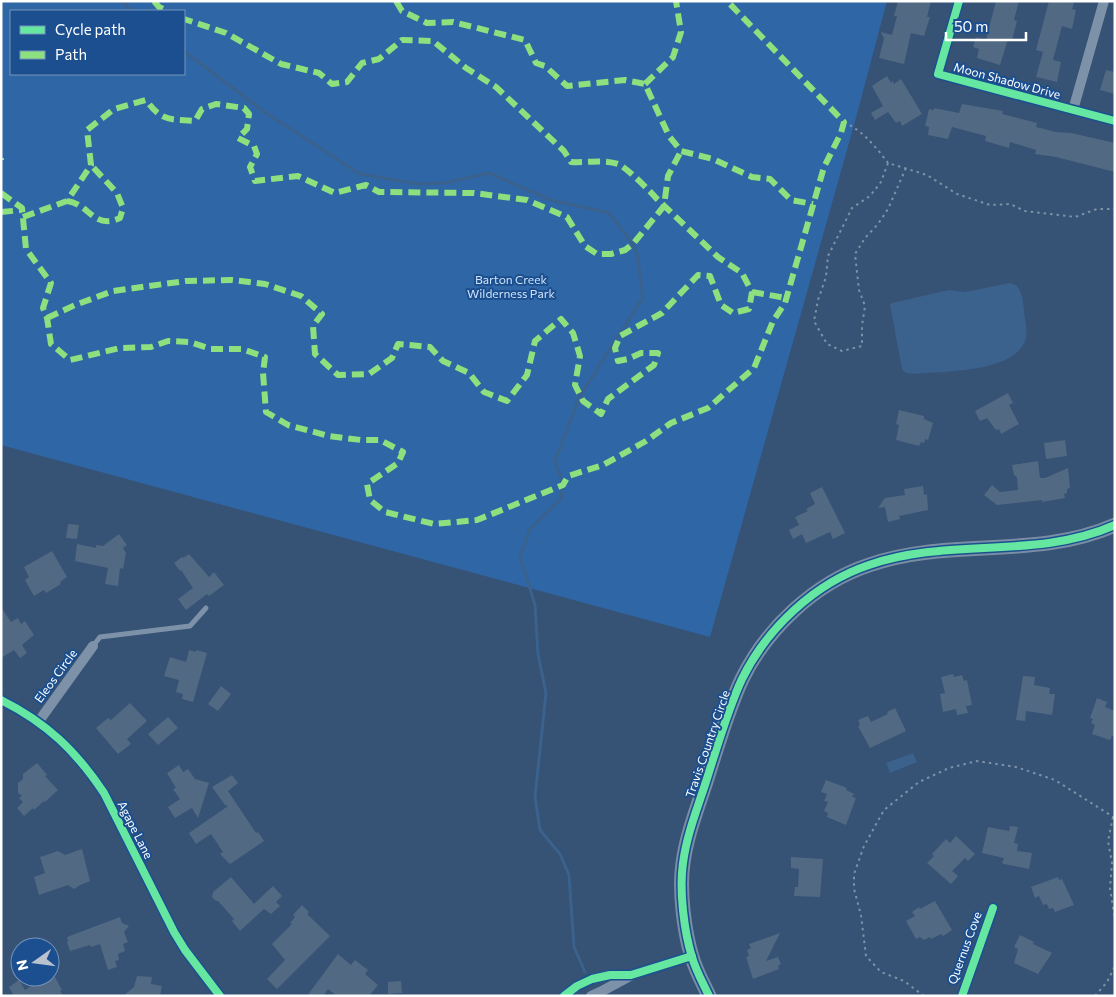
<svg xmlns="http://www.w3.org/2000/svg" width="1116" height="997" font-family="Commissioner,sans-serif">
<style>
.green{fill:#2f66a5;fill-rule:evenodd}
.water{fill:#3b618d}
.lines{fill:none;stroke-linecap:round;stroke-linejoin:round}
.stream{stroke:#3b618d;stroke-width:3}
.building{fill:#526984}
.path{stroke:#7d92a8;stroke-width:2;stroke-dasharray:2.5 4;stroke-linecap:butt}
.lane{stroke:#7d92a8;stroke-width:5}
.street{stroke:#7d92a8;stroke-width:10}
.secondary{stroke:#798da4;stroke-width:15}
.quiet{stroke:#8de07e;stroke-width:6;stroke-dasharray:12 6;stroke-linecap:butt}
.cycleway-casing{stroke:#1b4f8f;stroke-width:11}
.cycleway{stroke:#66e7a1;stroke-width:8}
.labels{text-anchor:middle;stroke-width:4;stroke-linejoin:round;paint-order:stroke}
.street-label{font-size:12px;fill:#fff;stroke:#1b4f8f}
.park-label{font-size:12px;fill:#cfe3fa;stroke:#1b4f8f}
</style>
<rect width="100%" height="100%" fill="#365274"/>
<path class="green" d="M1,1h886l-33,124 -144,512 -709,-192zM11,11h173v63h-173z"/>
<path class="water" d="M1010,283l6,2c8,8 7,22 9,33 1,7 3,16 0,23 -12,32 -82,30 -111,33l-8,-1 -4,-4 -12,-64 2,-2 57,-13 16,2z
M913,753l4,9 -27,11 -4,-10z"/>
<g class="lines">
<path class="stream" d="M121,1l11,10
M184,51l82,62 94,61 58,10 27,-1 44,-10 62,27 58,13 24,31 4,10 6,43 -63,99 -25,65 8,24 -2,14 -31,30 -10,28 15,48 3,49 8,39 -11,104 5,33 20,24 9,21 5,72 11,25"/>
</g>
<path class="building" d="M898,1h33l-4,16h3l-6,19 -13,-3 -7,31 -25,-6 5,-19 -3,-7 11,3 5,-19h-3z
M996,1h23l-5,19 3,1 -5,19 -4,-1 -8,26 -23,-7 2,-9 -6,-2 3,-10 10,3z
M1049,1h18l7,2 -2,6 4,1 -4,19 -10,-3 -9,34 8,2 -4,20 -21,-5 7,-25 -7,-2z
M1106,70l9,2v22l-15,-4z
M887,76l4,7 2,-2 1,3 7,-5 21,35 -20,12 -2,-5 -4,2 -8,-11 -13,8 -4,-7 12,-7 -11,-20z
M962,104l41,7 -1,3 35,9 -1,4 20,5 15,1 44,10v29l-59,-15 -21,-3 1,-4 -26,-8 -1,6 -24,-7 1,-5 -34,-9 -4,12 -20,-4 1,-8 -4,-1 4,-17 5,1v-2l25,5z
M1008,393l5,10 -4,2 10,19 -18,10 -2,-5 -3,1 -9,-12 -7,3 -5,-10z
M899,410l25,6v3l9,4 -5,17 -3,-1 -1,4 -3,-1 -2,4 -23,-6 3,-15 -3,-1z
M1065,440l2,16 -21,3 -2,-16z
M1038,461l2,17h5l23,-10 2,20 -3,1v4l-3,1 1,4 -23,4v-2l-45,5 -13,-10 8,-10 8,7 18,-2 -1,-13 -3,-2 -2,-10z
M923,486l1,9 3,-1 1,16 -29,6 1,3 -12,3 -3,-15 -7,1 7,-10 20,-3 -1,-6z
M822,487l23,46 -12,6 -3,-7 -24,11 -4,-9 -9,5 -4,-9 10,-5 -4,-8 13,-6 -2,-2 9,-5 -5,-11z
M68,524l11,1 -2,14 -11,-1z
M119,534l8,11 -4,3 3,5 -3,16 -3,-1 -2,18 -13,-2 3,-16 -33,-7 2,-17 19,4v-3l7,1z
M52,551l15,26 -7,5 1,2 -15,9 -2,-3 -10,6 -9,-16 4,-3 -5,-10z
M189,554l20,23 5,-5 10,13 -15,11 -2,-2 -21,16 -8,-11 15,-11 -12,-18 -1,1 -6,-8 8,-6 1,1z
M1,607l10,15 7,-4 3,6 4,-3 9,14 -12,10 5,8 -7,5 -6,-8 -13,8z
M189,650l7,2v-2l11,3 -14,49 -11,-3 1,-5 -7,-2 3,-12 -15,-4 6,-19 16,5z
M953,674l1,3 8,-2 2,6 3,-1 5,25 -6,1 2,7 -11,2 -1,-6 -13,3 -3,-18 5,-1 -4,-16z
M1023,676l12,1 -1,8 16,3 -1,6h6l-3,21 -26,-4 -1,10 -9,-1z
M221,686l10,8 -13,17 -10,-7z
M1097,698l10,4 -2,5 10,4v26l-3,-1 -2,4 -18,-6 3,-9 -4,-2 2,-4 -3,-1z
M130,703l17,18 -20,18 4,5 -13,10 -22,-26 12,-10 3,2z
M895,708l11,23 -36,17 -12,-22 2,-1 -2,-5 10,-4 3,6 17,-8 -1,-2z
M168,717l10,11 -20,17 -10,-11z
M37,763l10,12 -2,1 13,14 -13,12 -1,-1 -10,9 -1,-2 -9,8 -7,-8 6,-6 -4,-4 3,-2 -4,-3v-10l5,-4v-5z
M179,765l4,7 5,-3 7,10 14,4 -11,35 -6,-10 -17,10 -7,-11 12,-8 -7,-10 3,-1 -9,-15z
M232,775l6,8 -10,8 28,42 2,-1 6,9 -34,23 -10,-10 3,-2 -12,-18 -15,10 -7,-11 39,-27 -3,-1 -13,-18z
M826,780l21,8 -1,2 8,4 -2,3 4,1 -10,27 -19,-8 1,-4 -4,-2 4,-9 -4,-1 3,-7 -6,-2z
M1010,826l8,1 -4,16 4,1 -1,7 15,2 -3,16 -25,-5 -2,-1 2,-5 -22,-5 6,-26 21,4z
M956,836l19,18 -7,7 -3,-3 -13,13 6,5 -7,8 -24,-21 7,-7 -2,-2 14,-15 4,4z
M82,849l8,32 -10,4 -6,4 -6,-4 -29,10 -5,-18 11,-4 -5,-16 18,-6 7,4z
M791,857l32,2 -3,38 -26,-1 1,-9h3l1,-18 -8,-1z
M231,877l23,27 19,-18 9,10 -6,6 4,4 -9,8 -7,-5 -24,22 -8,-10 2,-2 -16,-18h-2l-4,-4 1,-5z
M1058,877l1,3 3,-1 12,26 -19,7 -2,-4 -4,1 -2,-5 -4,1 -4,-9 -4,2 -4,-11z
M935,901l17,29 -9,6 -2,-2 -10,5 -1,-2 -6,3 -4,-3 -4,2 -10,-18 9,-5 -3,-4 7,-5 1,2z
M302,905l7,7 -2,2 23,22 -53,53 -10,-10 18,-19 -13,-16 20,-20 -2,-1 5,-6 -2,-2z
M120,917l2,6 7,3 -5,6 4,10 -5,2 2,7 -7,3 1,6 -4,1 2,6 -9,3 -8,-26 -9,3 -1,-2 -20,6 -3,-9 1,-1 -1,-4z
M780,933l-14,28 12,-4 3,7 -3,2 1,3 -26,10 -7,-22 3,-1 -2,-6 4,-2 -2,-4z
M1020,935l14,7 -1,2 19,9 -14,21 -24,-11 4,-14 -4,-2z
M338,954l13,11 4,-5 13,10 -3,4 13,11 -9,11h-32l-9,-7 -5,7h-16z
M137,976l15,1 -1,7 11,2 -2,10h-37l11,-9z
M45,977h10l7,13 -2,1 3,5h-49l-5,-9 10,-7 6,10z
M401,981l1,12 -14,1v-12z"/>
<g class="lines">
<path class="path" d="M844,122c19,9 32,25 44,41
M906,168l-18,41 -10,15 -13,14 -10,16 4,36 6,16 -3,20v20l-20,5 -15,-7 -13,-23 4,-21 8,-23 2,-21 24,-48 18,-12 11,-14 7,-19 39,12 30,19 33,11 20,-1 15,7 50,6 22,-8h18
M1113,817l-5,24 4,22 -2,25 5,32
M924,996l-20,-15 -23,-9 -15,-16 -5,-41 -7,-26v-15l10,-28 20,-36 35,-28 30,-14 28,-7 39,6 39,13 60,38
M1095,996l12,-14 8,-16"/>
<path class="lane" d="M93,646l7,-9 90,-11 16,-18"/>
<path class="street" d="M959,1l-21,73 177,47
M1073,110l31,-109
M1,700c46,23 75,51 103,93l70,139 11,18 35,46
M39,721l54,-75
M564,996l13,-10 15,-7 18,-4h21l61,-19
M591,996l13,-6 26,-14
M962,996l31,-88"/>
<path class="secondary" d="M709,996c-6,-13 -13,-25 -17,-39 -8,-26 -13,-67 -9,-94 4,-31 17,-61 26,-91 10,-31 19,-63 33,-93 25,-51 73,-96 127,-114 80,-28 167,-5 246,-40"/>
<path class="quiet" d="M154,1l5,6 9,4
M396,1l6,10 25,12 26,-1 72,18 11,23 9,3 22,20 58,-6 20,4 24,52 12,15 32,8 39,18 18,2 21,21 22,4
M645,84l28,-27 8,-25 -5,-31
M1,158v2
M1,193l21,15 4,41 25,34 -8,25 4,10 4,26 19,16 50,-12 31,-1 17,-6 22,1 21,7h31l23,8 -2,16 3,39 22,13 41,11 32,4h19l23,12 -5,11 -31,21 3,16 15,12 49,12 43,-4 86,-35 5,-9 35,-11 43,-24 25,-18 37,-15 46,-40 19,-47 12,-18 39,-136 17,-34 3,-11 -117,-121
M67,201c23,3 26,29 53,17l3,-10 -6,-15 -26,-28
M1,212l21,-2
M23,217l44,-16 24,-36 -4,-35 27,-21 32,-9c16,22 24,19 49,21l7,-12 14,-5 28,4 5,6 -2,15 -9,9 16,8 3,8 -7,13 5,14 43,-5 37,17 31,-8 13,7 95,1 53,7 40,17 18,29 12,8h14l14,-4 8,-6 31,-38 4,-30 13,-25
M752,292l34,6
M47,318l28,-13 38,-14 73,-10 46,-1 33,4 36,12 21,18 -9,12 2,28 23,21 31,-1 23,-16 6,-14 32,3 13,14 26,12 15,19 23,9 20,-26 8,-34 26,-22 12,14 7,23 -5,29 8,16 18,13 7,-15 46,-34 4,-12h-17l-13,6 -10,2 -3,-13 5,-12 42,-23 36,-38 12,1 11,29 12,8 16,-4 3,-17 -10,-19 -24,-16 -62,-59c-6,-7 -30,-31 -38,-34 -14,-5 -32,-1 -47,-2l-7,-11 -68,-64 -30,-19 -33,-27 -31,-1 -23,19 -17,4 -15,19 -15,2 -13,-11 -38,-9 -55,-31 -42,-14"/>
<defs>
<path id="cycleway" d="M959,1l-21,73 177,47
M1,700c46,23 75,51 103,93l70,139 11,18 35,46
M564,996l13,-10 15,-7 18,-4h21l61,-19
M709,996c-6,-13 -13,-25 -17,-39 -8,-26 -13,-67 -9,-94 4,-31 17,-61 26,-91 10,-31 19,-63 33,-93 25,-51 73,-96 127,-114 80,-28 167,-5 246,-40
M962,996l31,-88"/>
</defs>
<use href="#cycleway" class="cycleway-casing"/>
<use href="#cycleway" class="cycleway"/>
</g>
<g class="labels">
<g class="street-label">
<text transform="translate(1007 81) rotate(15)" y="4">Moon Shadow Drive</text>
<text transform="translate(56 676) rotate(-54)" y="4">Eleos Circle</text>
<text transform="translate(708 744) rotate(-71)" y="4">Travis Country Circle</text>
<text transform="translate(135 830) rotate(63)" y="4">Agape Lane</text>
<text transform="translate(965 948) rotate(-70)" y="4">Quernus Cove</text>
</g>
<g class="park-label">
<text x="511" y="284">Barton Creek<tspan x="511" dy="14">Wilderness Park</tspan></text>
</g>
</g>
<rect width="1116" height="997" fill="none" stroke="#ffffff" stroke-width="5"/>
<rect x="10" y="10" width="175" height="65" fill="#1b4f8f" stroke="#7695bc"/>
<rect x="20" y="26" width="25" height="8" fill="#66e7a1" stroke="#7695bc"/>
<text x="55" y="35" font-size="15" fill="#ffffff">Cycle path</text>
<rect x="20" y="51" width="25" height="8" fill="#8de07e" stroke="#7695bc"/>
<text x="55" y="60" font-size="15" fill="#ffffff">Path</text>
<g transform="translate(35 962) rotate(256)"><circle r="24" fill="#1b4f8f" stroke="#7695bc"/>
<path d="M0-4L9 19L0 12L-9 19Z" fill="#b9c2ce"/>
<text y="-8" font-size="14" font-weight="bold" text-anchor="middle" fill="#ffffff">N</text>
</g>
<path d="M946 32v8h80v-8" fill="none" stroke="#ffffff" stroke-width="2.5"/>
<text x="954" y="32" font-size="15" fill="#ffffff" stroke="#1b4f8f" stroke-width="4" paint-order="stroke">50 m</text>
</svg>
